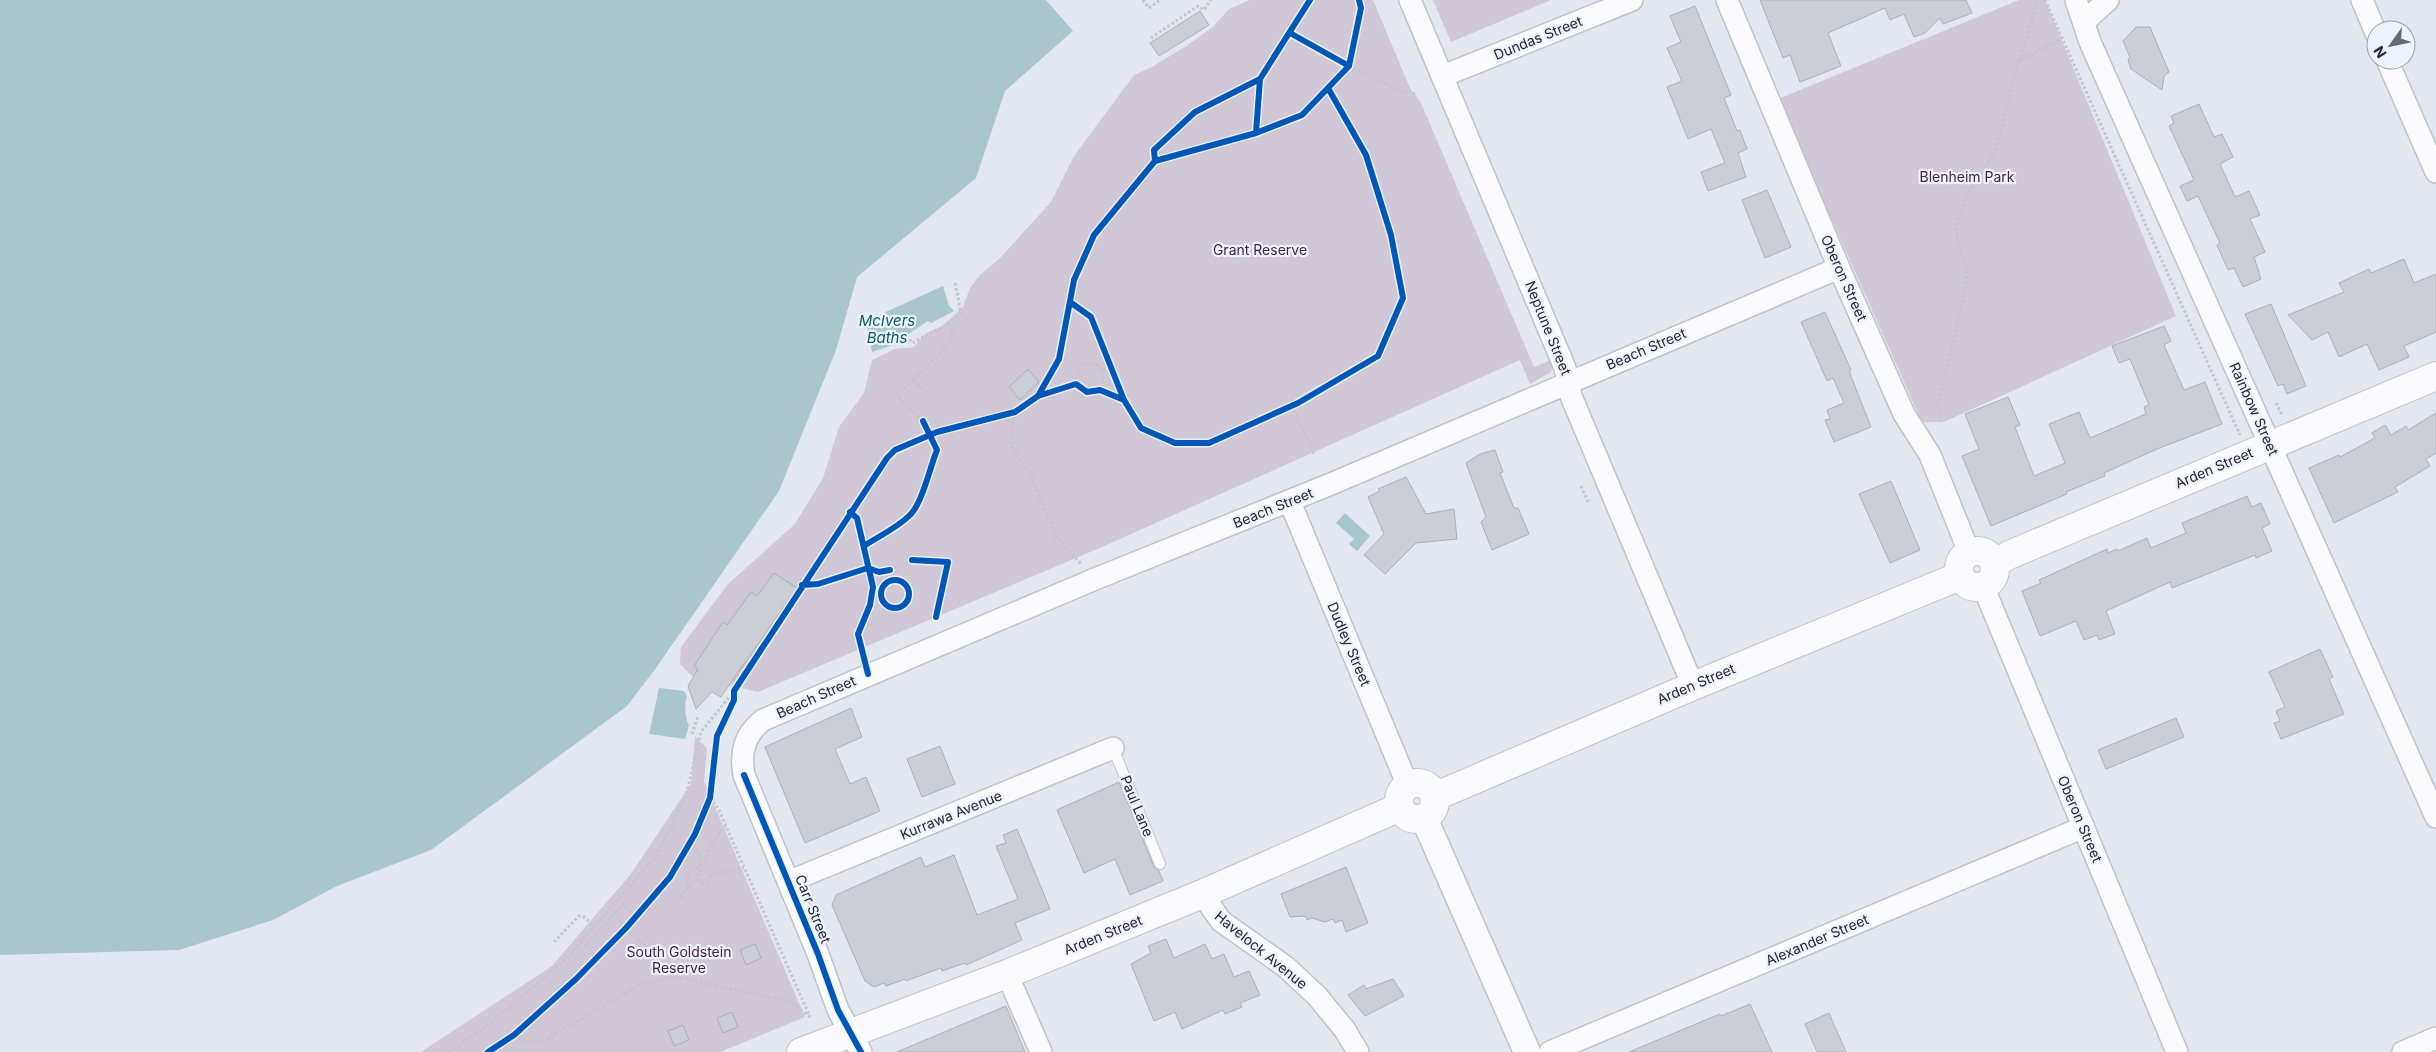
<svg xmlns="http://www.w3.org/2000/svg" width="2436" height="1052" font-family="Inter,sans-serif">
<style>
.green{fill:#d0c7d7}
.water{fill:#a9c7ca}
.building{fill:#ccced5;stroke:#adafb6}
.lines{fill:none;stroke-linecap:round;stroke-linejoin:round}
.service-casing{stroke:#bec2c8;stroke-width:12}
.minor-casing{stroke:#bec2c8;stroke-width:24}
.tertiary-casing{stroke:#bec2c8;stroke-width:29}
.secondary-casing{stroke:#bec2c8;stroke-width:30}
.path{stroke:#c5c6c8;stroke-width:3;stroke-dasharray:2.5 2.5;stroke-linecap:butt}
.service{stroke:#fbfbfd;stroke-width:10}
.minor{stroke:#fbfbfd;stroke-width:21}
.tertiary{stroke:#fbfbfd;stroke-width:26}
.secondary{stroke:#fbfbfd;stroke-width:28}
.cycleway-casing{stroke:#edf2fc;stroke-width:9}
.cycleway{stroke:#0057b8;stroke-width:6}
.labels{text-anchor:middle;stroke-width:4.5;stroke-linejoin:round;paint-order:stroke}
.street-label{font-size:14px;fill:#23262c;stroke:#edf2fc}
.park-label{font-size:14px;fill:#432345;stroke:#edf2fc}
.water-label{font-size:15px;font-style:italic;fill:#055f62;stroke:#edf2fc}
</style>
<rect width="100%" height="100%" fill="#e2e7f0"/>
<path class="green" d="M1250,0h123l37,88 11,15 113,264 20,-8 -3,13 -21,12 -10,-24 -418,187 -344,145 -65,-15 -13,-13 1,-17 47,-63 67,-60 28,-46 16,-51 25,-34 8,-33 23,-11 19,-2 12,-14 15,-6 22,-20 7,-19 10,-13 20,-17 51,-56 23,-46 60,-81 18,-8 34,-21 27,-19 16,-18z
M1433,0h118l-100,42z
M2019,0h26l131,316 -232,106h-22l-144,-323z
M695,736l12,12 -3,33 101,236 -85,35h-299l131,-86 41,-48 37,-43 61,-91z"/>
<path class="water" d="M0,0h1046l27,31 -68,60 -29,87 -119,99 -21,73 -57,141 -123,177 -29,38 -196,144 -94,36 -64,34 -94,30 -179,5z
M943,286l6,20 5,5 -23,12 -3,-2 -27,18 -2,4 -27,9 -6,-31z
M1345,513l25,23 -13,15 -8,-7 5,-5 -18,-16z
M659,688l25,3 3,5c-3,6 -2,23 2,29l-4,14 -36,-5z"/>
<path class="building" d="M1760,0h206l6,13 -29,11 -3,-6 -15,15 -11,4 -10,-23 -14,6 -5,-12 -57,25 13,33 -41,16 -10,-27 -7,3z
M1695,6l36,89 -7,3 13,33 3,-1 7,19 -9,4 8,24 -38,14 -7,-19 24,-9 -14,-34 -23,10 -21,-52 15,-6 -15,-33 14,-6 -11,-26z
M1200,11l9,14 -50,31 -9,-13z
M2136,27h14l19,45 -5,4 -2,14 -31,-21 -3,-9 2,-3 -7,-16z
M2199,104l15,33 8,-3 11,23 -13,7 15,33 14,-6 11,24 -10,4 15,33 -11,5 7,22 -18,8 -9,-19 -6,2 -11,-25 3,-2 -22,-47 -11,5 -7,-15 14,-6 -25,-54 5,-3 -3,-7z
M1767,190l24,57 -26,11 -23,-58z
M2404,259l10,24 22,-9v58l-32,14 5,11 -30,13 -12,-26 -28,13 -11,-25 -16,8 -24,-25 56,-23 -5,-9 30,-14 2,4z
M2271,304l35,82 -19,8 -4,-10 -5,2 -33,-72z
M1825,312l26,58 -2,1 22,56 -37,15 -9,-22 5,-1 -3,-9 17,-7 -11,-25 -6,3 -26,-59z
M2164,326l7,15 -7,4 20,45 21,-8 17,42 -65,25 -53,24 1,3 -39,16 1,2 -76,32 -29,-70 17,-7 -14,-35 43,-17 12,28 -5,2 19,49 31,-13 -16,-39 30,-12 11,26 56,-24 -2,-7 5,-2 -19,-46 -11,4 -7,-17z
M1028,369l11,13 -19,18 -11,-13z
M2436,413v40l-10,6 4,7 -35,21 3,5 -64,31 -25,-55 30,-13 1,2 35,-19 -3,-5 13,-8 6,10 15,-9 2,4z
M1495,450l8,22 -3,1 14,35h4l11,26 -37,16 -11,-28 5,-5 -20,-54 14,-9z
M1406,477l20,37 28,-5 3,30 -41,4 -31,31 -21,-19 20,-21 -16,-37 12,-6 -2,-2z
M1891,481l29,69 -30,13 -31,-69z
M2247,496l5,11 9,-4 9,21 -8,4 10,23 -16,7 -1,-3 -83,33 -2,-6 -64,29 9,23 -16,6 -2,-5 -13,5 -8,-19 -36,15 -18,-45 19,-8 -2,-3 68,-31 1,4 9,-4 1,2 29,-13 4,10 35,-15 -4,-10z
M774,573l23,15 -76,109 -9,-5 -16,17 -8,-23 10,-17 -4,-3 29,-44 4,3 24,-33 6,4z
M2320,649l13,28 -4,2 15,35 -63,25 -7,-16 6,-2 -4,-10 9,-4 -16,-35z
M851,708l11,29 -27,12 15,35 16,-7 14,34 -75,32 -40,-96z
M2176,718l8,19 -78,32 -8,-19z
M940,746l15,38 -33,13 -15,-38z
M1119,782l35,85 5,4 4,10 -33,14 -15,-36 -31,14 -27,-63z
M1017,829l33,80 -35,14 7,17 -56,25 -1,-2 -23,8 -1,-3 -35,13 -1,-2 -19,7 -2,-3 -10,4 -9,-6 -33,-76 4,-10 85,-38 4,10 29,-12 23,60 41,-16 -22,-53 10,-3 -3,-8z
M1346,867l22,56 -22,9 -4,-12 -7,3 -2,-4 -8,3 -13,-4 -5,2 -2,-4 -15,1 -9,-23z
M1166,939l8,19 31,-14 7,15 12,-5 10,23 15,-6 11,24 -20,8 2,4 -17,7 -2,-4 -41,19 -7,-17 -21,9 -23,-57 20,-11 -3,-7z
M755,944l6,14 -15,7 -6,-15z
M1393,979l11,17 -39,20 -17,-21 16,-10 2,4z
M1750,1004l22,48h-143l91,-38 1,2z
M1006,1006l19,46h-128z
M732,1012l6,15 -15,6 -6,-15z
M1829,1013l17,39h-29l-12,-28z
M683,1025l6,15 -15,6 -6,-15z"/>
<g class="lines">
<defs>
<path id="service" d="M1113,748l47,116"/>
<path id="minor" d="M1410,0l155,368 6,28 122,290
M1727,0l112,268 65,146 26,41 39,97
M2076,0l14,42 346,775
M2362,0l14,33
M2084,22l24,-22
M2387,60l49,112
M1443,76l189,-76
M1290,502l118,284
M1983,586l194,466
M788,882l325,-134
M1202,894l19,27 65,46 31,29 28,34 13,22
M1007,974l34,78
M861,1052l-23,-42 -20,-56 -74,-179c-4,-23 0,-40 19,-55l332,-141 236,-95 508,-216
M1550,1052l534,-225
M2403,1052l33,-14"/>
<path id="tertiary" d="M1424,818l103,234"/>
<path id="secondary" d="M1959 569a18 18 0 1 1 36 0a18 18 0 1 1-36 0Z
M1994,564l15,-9 427,-179
M1399 801a18 18 0 1 1 36 0a18 18 0 1 1-36 0Z
M1434,797l259,-111 267,-110
M801,1052l206,-78 195,-80 198,-87"/>
</defs>
<use href="#service" class="service-casing"/>
<use href="#minor" class="minor-casing"/>
<use href="#tertiary" class="tertiary-casing"/>
<use href="#secondary" class="secondary-casing"/>
<path class="path" d="M1143,0l6,8 11,-8
M2045,0l195,435
M1151,38l47,-32 6,4 7,-10
M2019,62l19,-62
M1349,66l54,26 14,2
M948,324l13,-11 -6,-31
M907,335l5,8 36,-19 5,9 -1,7 -39,40 14,13
M1103,371l8,-3
M913,380l-16,16 26,25
M1076,384v-9l8,-11h12l7,7v13l-3,6
M2276,403l6,12
M1292,406l23,50
M1015,412l-5,31 21,32 24,60 26,29
M1941,420l-3,-15 27,-115 2,-17 -9,-29 -1,-20 10,-29 29,-45 22,-88 45,-25
M1581,486l7,16
M905,564l7,-4
M890,570l5,-3
M692,734l6,-18
M710,798l8,10 92,209
M698,879l8,7 5,-11 33,-7
M688,887c17,-11 15,-31 3,-46
M681,898l7,-11 1,-12 17,-17 3,-11 17,-22
M626,928l47,47
M581,941l5,4 37,-41 13,12
M554,942l25,-26 5,1 10,9
M514,1035l13,7h15l98,-57 33,-9 118,26 20,16
M450,1052l41,-29 75,-64 89,-102 31,-61 15,-64 33,-41"/>
<use href="#service" class="service"/>
<use href="#minor" class="minor"/>
<use href="#tertiary" class="tertiary"/>
<use href="#secondary" class="secondary"/>
<defs>
<path id="cycleway" d="M1290,33l59,33
M1256,133l4,-54 50,-79
M1155,161l-1,-11 41,-38 65,-33
M1070,302l21,15 33,83
M1038,396l38,-12 11,8 13,-2 24,10 17,28 34,15h34l89,-40 80,-47 25,-58 -12,-63 -25,-80 -38,-67
M850,512l7,6 16,69 -3,18 -12,29 10,40
M864,546c15,-10 33,-18 46,-31 12,-11 20,-48 27,-65l-14,-29
M912,560l36,2 -12,55
M881 594a14 14 0 1 1 28 0a14 14 0 1 1-28 0Z
M802,585l16,-1 50,-16 11,4 11,-2
M744,775l74,179 20,56 23,42
M488,1052l26,-17 62,-56 50,-51 44,-51 25,-43 15,-36 7,-62 17,-36v-9l153,-233 8,-8 42,-18 78,-20 23,-16 21,-37 15,-79 20,-45 61,-74 101,-28 46,-18 47,-49 12,-58 -2,-8"/>
</defs>
<use href="#cycleway" class="cycleway-casing"/>
<use href="#cycleway" class="cycleway"/>
</g>
<g class="labels">
<g class="street-label">
<text transform="translate(1538 38) rotate(-22)" y="5">Dundas Street</text>
<text transform="translate(1844 278) rotate(66)" y="5">Oberon Street</text>
<text transform="translate(1548 328) rotate(68)" y="5">Neptune Street</text>
<text transform="translate(1646 349) rotate(-23)" y="5">Beach Street</text>
<text transform="translate(2254 409) rotate(66)" y="5">Rainbow Street</text>
<text transform="translate(2214 468) rotate(-23)" y="5">Arden Street</text>
<text transform="translate(1273 508) rotate(-22)" y="5">Beach Street</text>
<text transform="translate(1349 644) rotate(67)" y="5">Dudley Street</text>
<text transform="translate(1696 684) rotate(-23)" y="5">Arden Street</text>
<text transform="translate(816 697) rotate(-24)" y="5">Beach Street</text>
<text transform="translate(1137 806) rotate(68)" y="5">Paul Lane</text>
<text transform="translate(951 815) rotate(-22)" y="5">Kurrawa Avenue</text>
<text transform="translate(2080 819) rotate(67)" y="5">Oberon Street</text>
<text transform="translate(813 909) rotate(68)" y="5">Carr Street</text>
<text transform="translate(1103 935) rotate(-22)" y="5">Arden Street</text>
<text transform="translate(1817 940) rotate(-23)" y="5">Alexander Street</text>
<text transform="translate(1261 950) rotate(39)" y="5">Havelock Avenue</text>
</g>
<g class="park-label">
<text x="1967" y="182">Blenheim Park</text>
<text x="1260" y="255">Grant Reserve</text>
<text x="679" y="957">South Goldstein<tspan x="679" dy="16">Reserve</tspan></text>
</g>
<g class="water-label">
<text x="887" y="326">McIvers<tspan x="887" dy="17">Baths</tspan></text>
</g>
</g>
<g transform="translate(2391 45) rotate(237)"><circle r="24" fill="#edf2fc" stroke="#9ca0a9"/>
<path d="M0-4L9 19L0 12L-9 19Z" fill="#666a71"/>
<text y="-8" font-size="14" font-weight="bold" text-anchor="middle" fill="#23262c">N</text>
</g>
</svg>
